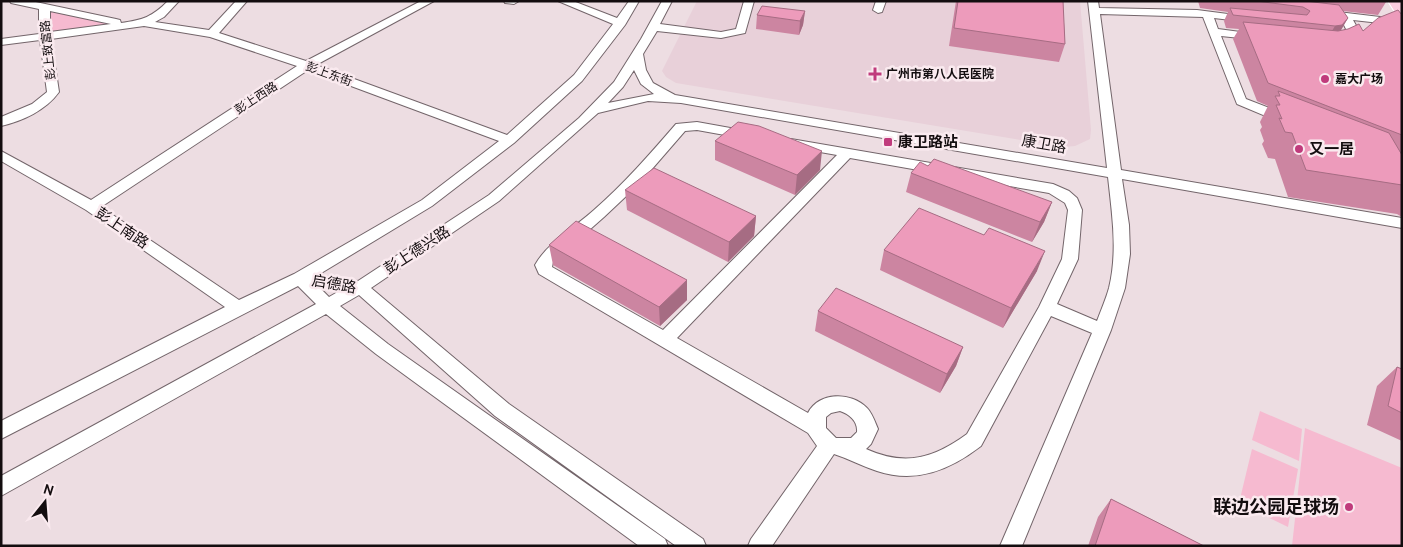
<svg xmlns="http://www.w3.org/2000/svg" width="1403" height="547" font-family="Cabin,'Noto Sans SC',sans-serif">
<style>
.built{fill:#e8d0d9}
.green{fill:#f6bad0}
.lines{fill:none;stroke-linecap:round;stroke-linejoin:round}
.minor-casing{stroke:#73656a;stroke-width:2}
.major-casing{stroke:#fff;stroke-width:2}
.minor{fill:#fff;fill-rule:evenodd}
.major{fill:#fbccdf;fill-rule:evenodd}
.wall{fill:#cc85a1}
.shaded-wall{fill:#a66c83}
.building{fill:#ed9bbb;stroke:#a66c83}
.poi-dot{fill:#c03b7c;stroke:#faeaef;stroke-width:2}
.labels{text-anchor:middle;stroke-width:5;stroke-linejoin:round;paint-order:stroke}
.far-street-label{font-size:12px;fill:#130d0f;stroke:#faeaef}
.far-poi-label{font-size:12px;font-weight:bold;fill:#130d0f;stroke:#faeaef;text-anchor:start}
.poi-label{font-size:15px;font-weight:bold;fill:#130d0f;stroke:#faeaef;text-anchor:start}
.street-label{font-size:15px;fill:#130d0f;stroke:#faeaef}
.near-poi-label{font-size:18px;font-weight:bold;fill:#130d0f;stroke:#faeaef;text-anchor:end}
</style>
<rect width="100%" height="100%" fill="#eddde2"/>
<path class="built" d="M697,1h383l11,129 -1,9 -15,7 -12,1 -387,-64 -10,-6 -4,-6z"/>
<path class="green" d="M44,7l84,17 -83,11z
M1260,411l42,18 -3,32 -47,-21z
M1305,428l97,40v78h-110z
M1252,449l46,20 -10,58 -49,-24z"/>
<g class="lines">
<defs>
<path id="minor" d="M10,1h21l85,18 4,1 1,3c22,-3 31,-6 47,-22h11l-15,16 -9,5 54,8 27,-29h11l-28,32 87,28 115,-60h13l-118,64 191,70 67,-60 39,-51 -55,-23h15l44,17 12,-17h10l-14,24 -43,56 -68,62 -82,63 -114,69 40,6 131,-86 90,-77 35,-36 27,-43 21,-38h10l-12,23 61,8 15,-3 8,-28h10l-9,32 -24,5 -64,-7 -14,23 3,16 7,13 22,12 432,73 -19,-167h10l1,7 98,2 54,7 1,2 -1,2 -4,1 -33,-4 4,11 45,6 2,2 -6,3 -38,-4 25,63 44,17 1,3 -1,3h-10l-43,-18 -34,-87 -103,-3 21,156 281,48v10l-280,-49 7,46 1,29 -5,34 -14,42 -89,216h-22l92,-213 -41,-17 -70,130c-31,24 -65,38 -104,25 -15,-5 -28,-12 -43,-17l-62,92h-24l3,-7 66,-93 -9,-13 -269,-159 -4,-9c13,-23 39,-37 59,-55 30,-26 56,-56 82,-86l21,-2 50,9 7,4 -7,4 -50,-9 -12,1 -46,53 -35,33 -51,45 -1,5 111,63 174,-175 -51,-9 -2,-3 7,-4 262,45 16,7 8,7 5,12 -4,49 -21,45 40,17c4,-11 9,-22 12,-33 9,-37 3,-74 -1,-111l-427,-74 -33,-2 -50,12 -99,88 -128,87 138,116 194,135 3,7h-30l-181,-130 -136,-121 -19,11 48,38 277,195 3,7h-29l-263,-192 -50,-40 -325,182v-20l315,-172 -18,-18 -297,153v-18l224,-114 -139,-97 -85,-49v-10l90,49 206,-134 -87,-29 -66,-11 -93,13 8,53c-13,18 -36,29 -58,34v-9l31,-13 15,-12 -7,-52 -39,5v-6l38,-5v-25l-28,-6zM50,11l61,13 -61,8zM308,70l191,71 -77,59 -128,74 -55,26 -138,-93zM634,70l7,14 13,10 -46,9 15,-16zM850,158l199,35 16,10 3,7 -6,49 -23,48 -72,127c-33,24 -61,33 -101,15l5,-5 7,-15c-3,-7 -6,-16 -11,-21 -16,-17 -49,-16 -59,5l-131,-75zM319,287l22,3 -12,7zM840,411c9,3 18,10 17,21l-6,6h-15l-10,-10v-11l5,-4z
M504,1h15l-5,3 -9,-1z
M876,1h10l-4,11 -4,1 -5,-3z
M1338,12l42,5 5,3 -5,3 -27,-3 5,9 -16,16 -4,1 -6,-3 14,-14 -5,-10 -8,-4z"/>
<path id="major" d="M1388,1h13l1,15 -5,-1z"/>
</defs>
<use href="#minor" class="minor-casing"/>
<use href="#major" class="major-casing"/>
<use href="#minor" class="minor"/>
<use href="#major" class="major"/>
</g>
<path class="wall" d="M956,1h107l2,43 -6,18 -110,-16z
M1198,1h188v1l-8,13 -35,-4 5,7 -8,13h23l39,-16v202l-5,-3 -109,-17 -13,-38 -7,-1 -6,-14 2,-3 -4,-11 2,-3 -2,-5 8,-16 -11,-5 -24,-62 6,-10 -13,-1 -2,-7 4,-9 -28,-4z
M805,11l-2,14 -4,10 -43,-6 1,-14z
M715,141l105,29 -25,25 -80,-35z
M928,166l124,36 -8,20 -12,20 -126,-50 5,-19z
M625,190l131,26 -2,20 -26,26 -101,-52z
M984,235l53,36 -34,57 -123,-58 4,-20z
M549,245l138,55 -27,26 -107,-61z
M818,311l145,36 -7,19 -16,27 -125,-62z
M1397,367l5,2v72l-35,-16 10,-39z
M1111,499l93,47h-116l10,-29z"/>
<path class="shaded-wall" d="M805,11l-2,14 -4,10 1,-14z
M1348,18l-8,14 -13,7 8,-13z
M822,151l-2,19 -25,25 2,-20z
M1052,202l-8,20 -12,20 8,-20z
M756,216l-2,20 -26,26 1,-20z
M1045,251l-8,20 -34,57 8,-20z
M687,280v20l-27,26 -1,-19z
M963,347l-7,19 -16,27 7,-19z"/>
<path class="building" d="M958,1h105l2,43 -111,-16z
M1256,1h49l34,4 9,13 -6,7 -7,1 -102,-11 -3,-7 77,7 3,-4 -7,-4z
M762,6l43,5 -5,10 -43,-6z
M1398,10l4,5v120l-134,-52 -25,-61 95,9 10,-2 11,-5 4,7 15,-13z
M1278,91l111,42 13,22v30l-96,-15 -14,-37 -7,-1 -6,-14 3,1 -6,-14h4l-5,-9h5z
M738,122l21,4 63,25 -25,24 -82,-34z
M934,159l118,43 -12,20 -129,-49 9,-11 8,4z
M654,168l102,48 -27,26 -104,-52z
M919,208l65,27 5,-7 56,23 -34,57 -127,-58z
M576,221l111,59 -28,27 -110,-62z
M836,288l127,59 -16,27 -129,-63z
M1397,367l5,2v44l-14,-7z
M1111,499l93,47h-109z"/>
<g class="poi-dot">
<path d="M872.5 66.5h5v5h5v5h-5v5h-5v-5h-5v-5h5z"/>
<circle cx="1325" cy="79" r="5"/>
<rect x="883" y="137" width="10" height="10" rx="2.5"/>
<circle cx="1299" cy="149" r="5"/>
<circle cx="1349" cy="507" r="5"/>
</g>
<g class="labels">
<g class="far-street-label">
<text transform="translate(48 50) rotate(-96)" y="4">彭上致富路</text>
<text transform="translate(329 74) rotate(20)" y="4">彭上东街</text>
<text transform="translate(256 98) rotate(-33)" y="4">彭上西路</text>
</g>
<g class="far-poi-label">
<text x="886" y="78">广州市第八人民医院</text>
<text x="1335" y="83">嘉大广场</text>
</g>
<g class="poi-label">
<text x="898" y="147">康卫路站</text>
<text x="1309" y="154">又一居</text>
</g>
<g class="street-label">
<text transform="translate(1044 144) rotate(10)" y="5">康卫路</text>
<text transform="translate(122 228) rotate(34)" y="5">彭上南路</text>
<text transform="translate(417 250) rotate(-33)" y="5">彭上德兴路</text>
<text transform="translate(334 284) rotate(10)" y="5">启德路</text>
</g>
<g class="near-poi-label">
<text x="1339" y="513">联边公园足球场</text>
</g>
</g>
<rect width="1403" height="547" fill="none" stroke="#130d0f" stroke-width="5"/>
<g transform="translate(45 502) rotate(17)" stroke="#faeaef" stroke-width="4" paint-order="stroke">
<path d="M0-4L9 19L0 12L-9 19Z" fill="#130d0f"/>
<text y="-8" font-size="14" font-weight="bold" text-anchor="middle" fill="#130d0f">N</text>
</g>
</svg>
